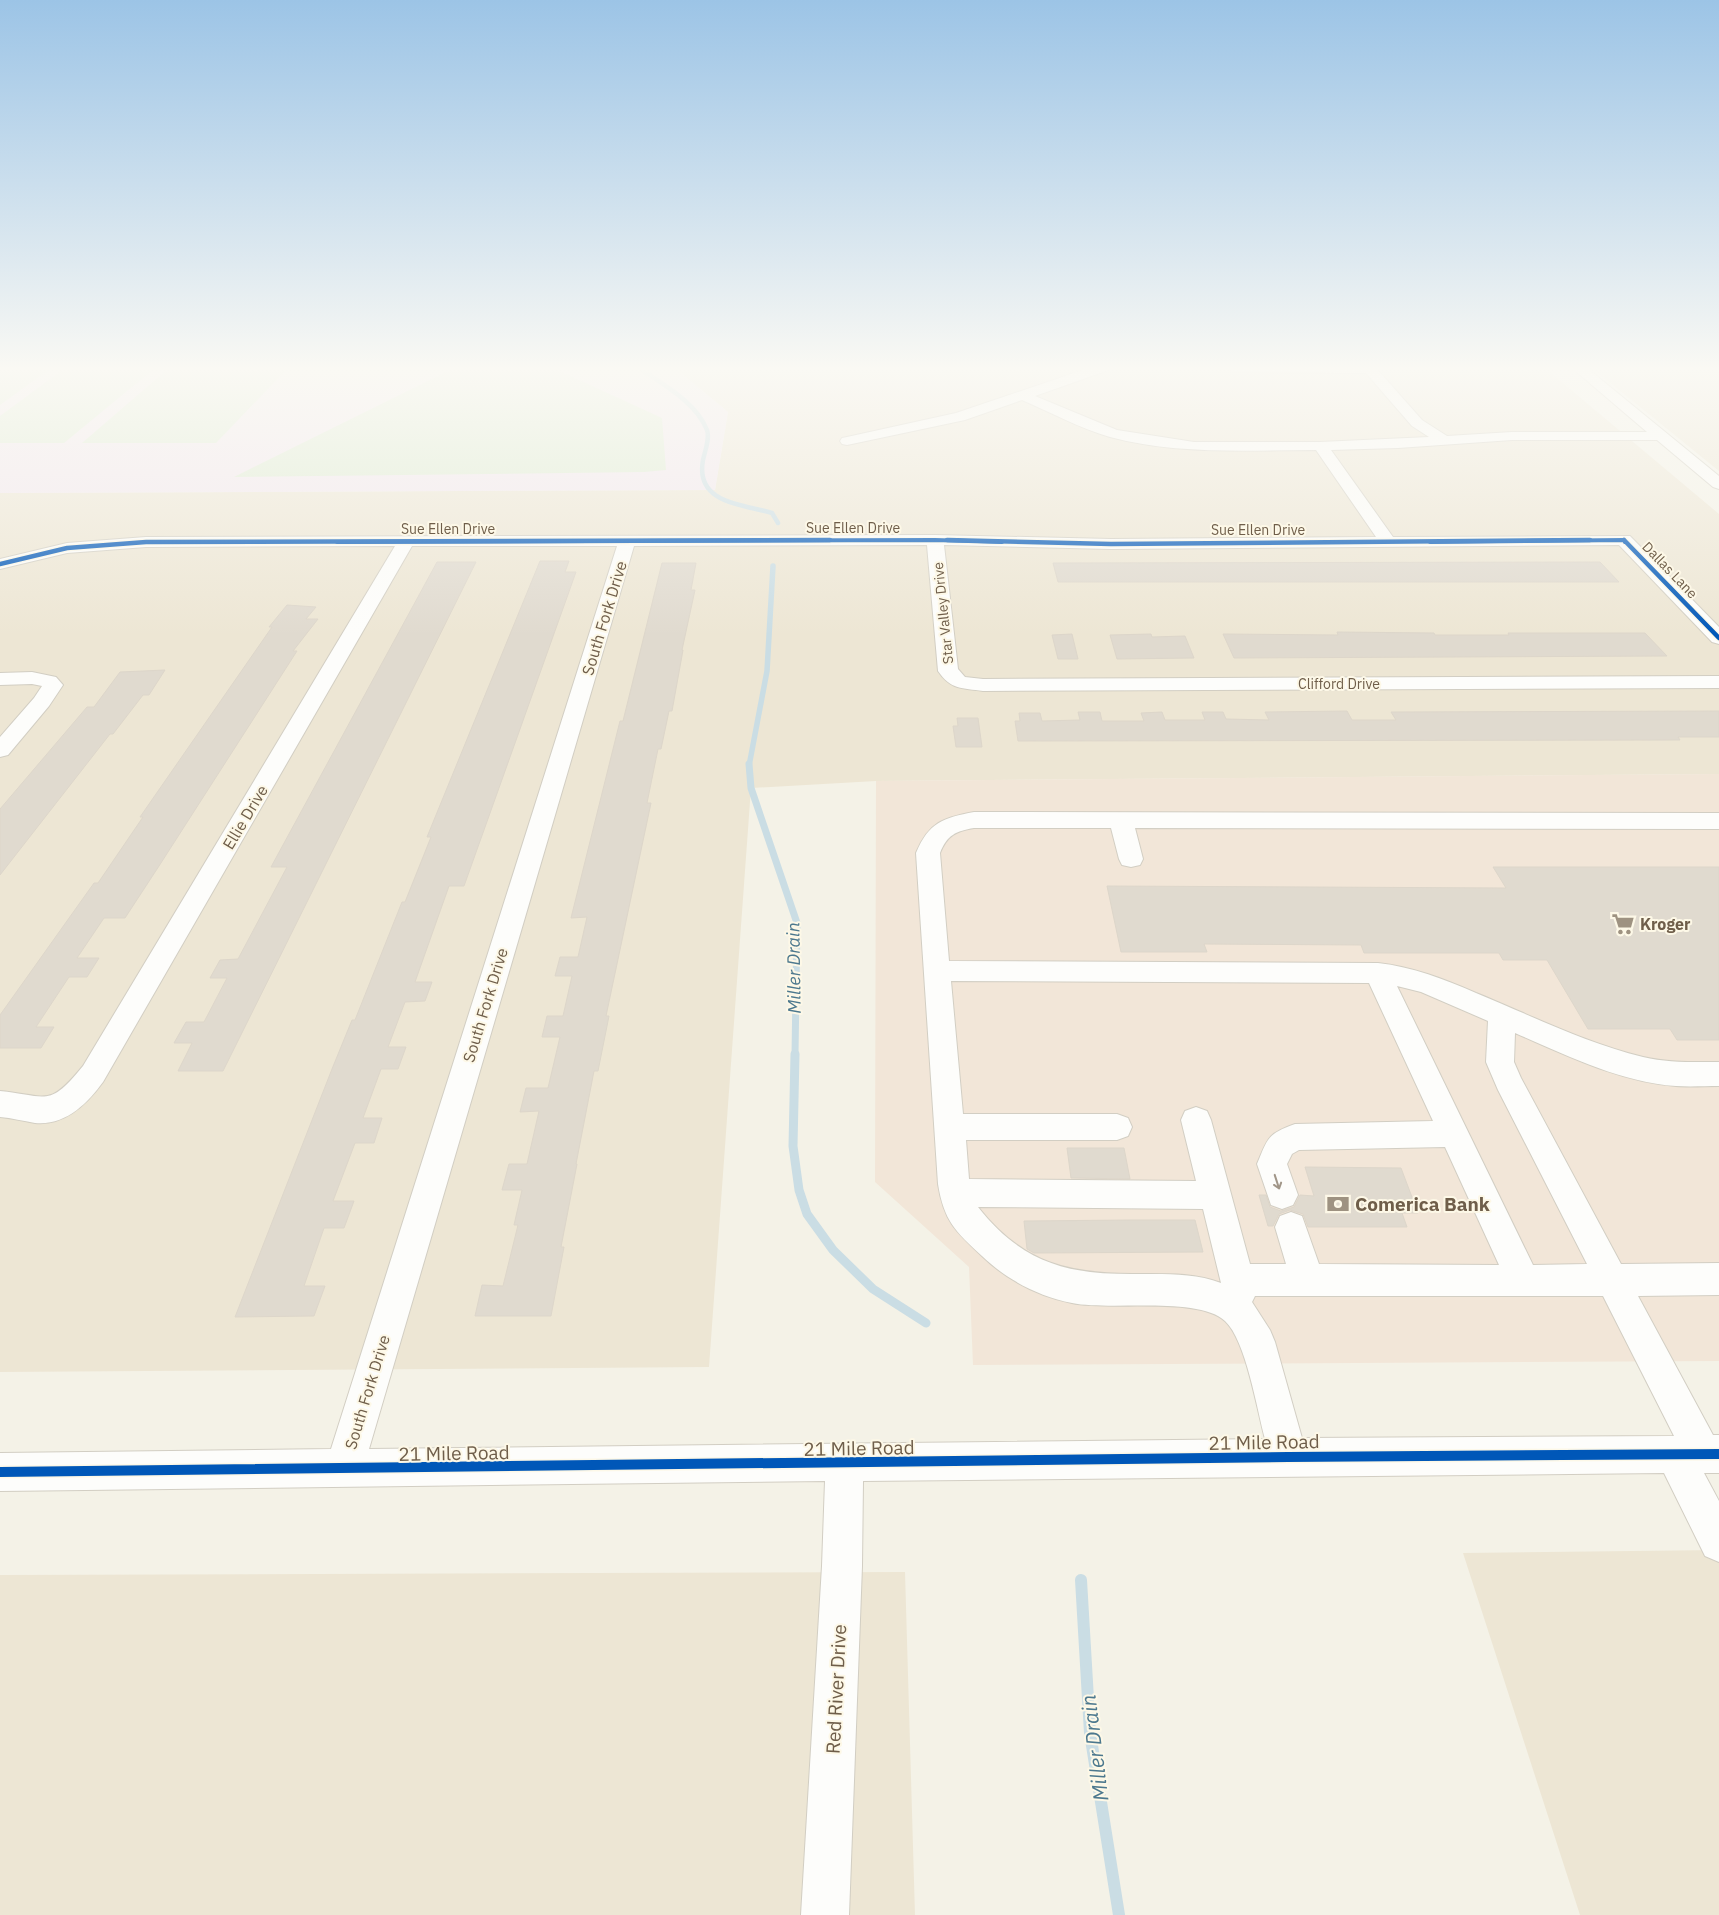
<svg xmlns="http://www.w3.org/2000/svg" width="1719" height="1915" font-family="'IBM Plex Sans',sans-serif">
<style>
.residential{fill:#ede6d4}
.commercial{fill:#f2e6d8}
.education{fill:#f2e7ef}
.green{fill:#ddebd2}
.lines{fill:none;stroke-linecap:round;stroke-linejoin:round}
.stream-far4{stroke:#cadde4;stroke-width:4.5}
.stream-far3{stroke:#cadde4;stroke-width:5.5}
.stream-far2{stroke:#cadde4;stroke-width:7}
.stream-far1{stroke:#cadde4;stroke-width:9}
.stream{stroke:#cadde4;stroke-width:12}
.building{fill:#e0dacf;stroke:#ddd6ca}
.minor-casing{stroke:#d2cec3;stroke-width:2}
.minor{fill:#fdfdfb;fill-rule:evenodd}
.cycleway-far2-casing{stroke:#fdf8e7;stroke-width:5.5}
.cycleway-far1-casing{stroke:#fdf8e7;stroke-width:7}
.cycleway-casing{stroke:#fdf8e7;stroke-width:13}
.cycleway-far2{stroke:#0057b8;stroke-width:4}
.cycleway-far1{stroke:#0057b8;stroke-width:4.5}
.cycleway{stroke:#0057b8;stroke-width:10}
.oneway{stroke:#a19688}
.labels{text-anchor:middle;stroke-width:4;stroke-linejoin:round;paint-order:stroke}
.far-street-label{font-size:14px;fill:#6f5e4a;stroke:#fdf8e7}
.street-label{font-size:16px;fill:#6f5e4a;stroke:#fdf8e7}
.poi-label{font-size:16px;font-weight:bold;fill:#6f5e4a;stroke:#fdf8e7;text-anchor:start}
.water-label{font-size:18px;font-style:italic;fill:#4c788e;stroke:#fdf8e7}
.near-poi-label{font-size:19px;font-weight:bold;fill:#6f5e4a;stroke:#fdf8e7;text-anchor:start}
.near-street-label{font-size:19px;fill:#6f5e4a;stroke:#fdf8e7}
.near-water-label{font-size:21px;font-style:italic;fill:#4c788e;stroke:#fdf8e7}
</style>
<rect width="100%" height="100%" fill="#f4f2e7"/>
<path class="residential" d="M675,368h870l174,146v260l-843,7 -125,7 -42,579 -709,5v-879l715,-3 13,-78z
M1592,368h127v103z
M1719,1550v365h-139l-117,-362z
M905,1572l10,343h-915v-340z"/>
<path class="commercial" d="M1719,774v587l-746,4 -4,-98 -94,-85 1,-401z"/>
<path class="education" d="M0,368h675l53,44 -13,78 -715,3z"/>
<path class="green" d="M0,368h51l-51,37z
M65,368h90l-91,75h-64v-27z
M169,368h119l-72,75h-134z
M454,368h99l109,50 4,52 -22,2 -410,5z"/>
<g class="lines">
<path class="stream-far4" d="M639,368c23,16 57,34 68,62 3,8 -2,21 -4,30 -8,43 38,44 69,53l6,10"/>
<path class="stream-far3" d="M749,766l18,-95 6,-105"/>
<path class="stream-far2" d="M749,764l2,24 46,135 -2,132"/>
<path class="stream-far1" d="M795,1054l-2,92 6,44 8,24 26,36 40,39 53,34"/>
<path class="stream" d="M1081,1580l9,153 29,182"/>
</g>
<path class="building" d="M540,561h29l-4,11h11l-112,314h-15l-34,96h17l-7,19 -20,1 -17,45h18l-8,22h-17l-18,49h19l-8,25h-19l-22,58h21l-10,27h-20l-20,58h21l-11,30 -79,1 97,-248 20,-49h3l47,-118h3l26,-65h-4z
M437,562h39l-253,509h-45l14,-28h-18l12,-21h18l23,-44h-17l10,-18 18,-1 49,-92h-16z
M1600,562l19,20h-561l-5,-19z
M662,563h34l-5,27h4l-13,60h1l-11,61h-3l-8,38h-3l-11,54h4l-45,213h3l-11,55h-4l-18,93h1l-16,83h3l-13,69h-76l7,-31 21,1 15,-61h-4l8,-35h-20l7,-26h18l12,-53 -19,1 6,-24h22l12,-51h-18l5,-21h16l9,-40h-17l5,-19h18l9,-40 -16,1 49,-197h3z
M287,605l29,2 -10,12h12l-25,32h4l-138,215 -34,52h-21l-27,40h22l-12,19h-18l-33,50h18l-13,21h-41v-33l94,-132h4l45,-66h-3l132,-190h-3z
M1337,632l97,1 1,2h74l-1,-2h137l22,23 -433,2 -11,-24 115,1z
M1072,634l6,25h-20l-6,-24z
M1151,634l1,3 33,-1 9,22 -77,1 -7,-24z
M165,670l-16,25h-6l-30,39h-3l-110,141v-66l87,-102h7l26,-35z
M1347,711l5,9h44l-5,-8 328,-1v26h-41l2,3 -662,1 -3,-20h5l-1,-8h21l2,8 38,-1 -2,-8h22l2,9h42l-3,-8 21,-1 3,8h40l-3,-8h21l3,7 43,1 -4,-8z
M957,718h21l4,29h-26l-3,-21h5z
M1493,867h226v173h-42l-7,-11h-82l-41,-69h-44l-4,-7h-135l-3,-8 -157,-1 3,8h-86l-14,-66 399,2z
M1067,1148h57l6,31 -59,-1z
M1305,1167l96,1 17,45h-16l5,14h-99l-5,-13 -13,-4 -11,4 -6,12h-5l-9,-31h7l4,12 11,4 13,-4 6,-12 14,1z
M1130,1220h65l8,32 -169,1 -7,-4 -3,-28z"/>
<g class="lines">
<defs>
<path id="minor" d="M1089,368h19l-2,3 -71,25 82,34 77,12h126l109,-5 -17,-11 -46,-53 -130,-1 -5,-1 -1,-3h146l46,52 25,16 65,-4h135l-75,-64h15l132,108v13l-6,-2 -56,-47h-145l-114,8 -67,2 62,87 237,-1 89,91v17l-7,-2 -93,-97 -508,4 -167,-4 14,124 7,8 18,2 736,-3v12l-736,3c-21,-3 -32,-1 -45,-20l-11,-126 -293,1 -265,903 896,-10c-8,-29 -19,-99 -40,-118 -27,-25 -115,-10 -153,-18 -34,-7 -65,-23 -90,-47 -27,-25 -38,-35 -44,-72l-22,-331c13,-31 27,-35 58,-41l745,1v16l-584,-1 8,31 -3,6 -9,2 -9,-2 -3,-6 -8,-31h-137c-18,3 -27,7 -34,25l9,108 429,2c35,4 66,16 98,30 54,22 109,50 167,64 25,6 50,5 76,5v24c-14,0 -29,1 -43,0 -56,-4 -110,-31 -161,-53l-1,29 7,16 100,186 98,-1v32l-81,1 75,139h6v38h-15l15,28v61l-14,-6 -41,-83 -801,8 -1,85 -13,349h-48l21,-349 3,-85 -825,10v-38l331,-4 286,-903h-205l-309,536c-16,22 -38,44 -68,41 -12,-2 -23,-5 -35,-6v-26c48,5 49,17 83,-25l312,-520 -249,1 -79,6 -67,16v-10l67,-16 79,-6 789,-2 176,4 265,-2 -60,-87c-69,0 -139,5 -206,-13 -29,-8 -60,-25 -88,-37l-57,20 -118,25 -5,-1 -2,-3 2,-3 5,-1 109,-24zM951,981l418,2 64,138 -138,3c-28,10 -27,14 -38,40l14,41 11,4 11,-4 5,-10 -11,-31 5,-10 7,-4 146,-3 54,118 -180,-1 -17,-48 -11,-4 -11,4 -5,11 11,37h-36l-39,-144 -4,-9 -11,-4 -11,4 -4,9 15,61 -227,-2 -3,-39h151l11,-4 4,-9 -4,-9 -11,-4h-154zM1397,986l24,6 67,29 -2,41 12,28 89,174 -54,1zM978,1207l225,2 18,74c-26,-10 -54,-9 -82,-9 -70,1 -116,-10 -161,-67zM1255,1296h348l71,140 -372,2 -27,-96 -5,-12 -18,-28z
M32,672l24,5 7,8 -14,21 -41,49 -8,2v-20l34,-39 8,-12 -10,-2 -32,1v-12z"/>
</defs>
<use href="#minor" class="minor-casing"/>
<use href="#minor" class="minor"/>
<defs>
<path id="cycleway-far2" d="M337,542l598,-2 67,2
M1430,542l194,-2 1,2"/>
<path id="cycleway-far1" d="M947,540l164,4 479,-4
M1624,540l95,98
M0,564l67,-16 79,-6 684,-2"/>
<path id="cycleway" d="M0,1472l1288,-15 431,-3"/>
</defs>
<use href="#cycleway-far2" class="cycleway-far2-casing"/>
<use href="#cycleway-far1" class="cycleway-far1-casing"/>
<use href="#cycleway" class="cycleway-casing"/>
<use href="#cycleway-far2" class="cycleway-far2"/>
<use href="#cycleway-far1" class="cycleway-far1"/>
<use href="#cycleway" class="cycleway"/>
</g>
<defs><path id="oneway-shaft" d="M-6 0H5M1.5-3L5.5 0L1.5 3" fill="none" stroke-width="1.6" stroke-linecap="round" stroke-linejoin="round" transform="scale(1.25)"/></defs>
<use class="oneway" href="#oneway-shaft" transform="translate(1277 1182) rotate(72)"/>
<linearGradient id="sky" x2="0" y2="1"><stop stop-color="#9cc4e6"/><stop offset="0.58" stop-color="#faf9f4"/><stop offset="1" stop-color="#faf9f4" stop-opacity="0"/></linearGradient>
<rect width="1719" height="636" fill="url(#sky)"/>
<defs>
<symbol id="supermarket-bare" viewBox="-9 -9 18 18"><path d="M-6-5.5h2.5l.6 2H6L4.5 2H-2.5L-4.4-4H-6ZM-1.5 3.2a1.3 1.3 0 1 0 .1 0ZM3 3.2a1.3 1.3 0 1 0 .1 0Z" fill="#9e9281" stroke="#fdf8e7" stroke-width="2.5" paint-order="stroke"/></symbol>
<symbol id="bank-bare" viewBox="-9 -9 18 18"><path d="M-6-4H6V4H-6ZM0-2.3a2.3 2.3 0 1 0 0 4.6a2.3 2.3 0 1 0 0-4.6Z" fill="#9e9281" stroke="#fdf8e7" stroke-width="2.5" paint-order="stroke"/></symbol>
</defs>
<g fill-rule="evenodd">
<use href="#supermarket-bare" x="1607" y="908" width="32" height="32"/>
<use href="#bank-bare" x="1322" y="1188" width="32" height="32"/>
</g>
<g class="labels">
<g class="far-street-label">
<text x="853" y="533">Sue Ellen Drive</text>
<text x="448" y="534">Sue Ellen Drive</text>
<text x="1258" y="535">Sue Ellen Drive</text>
<text transform="translate(1670 570) rotate(46)" y="5">Dallas Lane</text>
<text transform="translate(943 613) rotate(-96)" y="5">Star Valley Drive</text>
<text x="1339" y="689">Clifford Drive</text>
</g>
<g class="street-label">
<text transform="translate(604 618) rotate(-73)" y="6">South Fork Drive</text>
<text transform="translate(245 817) rotate(-59)" y="6">Ellie Drive</text>
<text transform="translate(485 1005) rotate(-73)" y="6">South Fork Drive</text>
<text transform="translate(367 1392) rotate(-73)" y="6">South Fork Drive</text>
</g>
<g class="poi-label">
<text x="1640" y="930">Kroger</text>
</g>
<g class="water-label">
<text transform="translate(794 968) rotate(-91)" y="6">Miller Drain</text>
</g>
<g class="near-poi-label">
<text x="1355" y="1211">Comerica Bank</text>
</g>
<g class="near-street-label">
<text transform="translate(1264 1442) rotate(-1)" y="7">21 Mile Road</text>
<text transform="translate(859 1448) rotate(-1)" y="7">21 Mile Road</text>
<text transform="translate(454 1453) rotate(-1)" y="7">21 Mile Road</text>
<text transform="translate(836 1689) rotate(-87)" y="7">Red River Drive</text>
</g>
<g class="near-water-label">
<text transform="translate(1095 1748) rotate(-97)" y="7">Miller Drain</text>
</g>
</g>
</svg>
